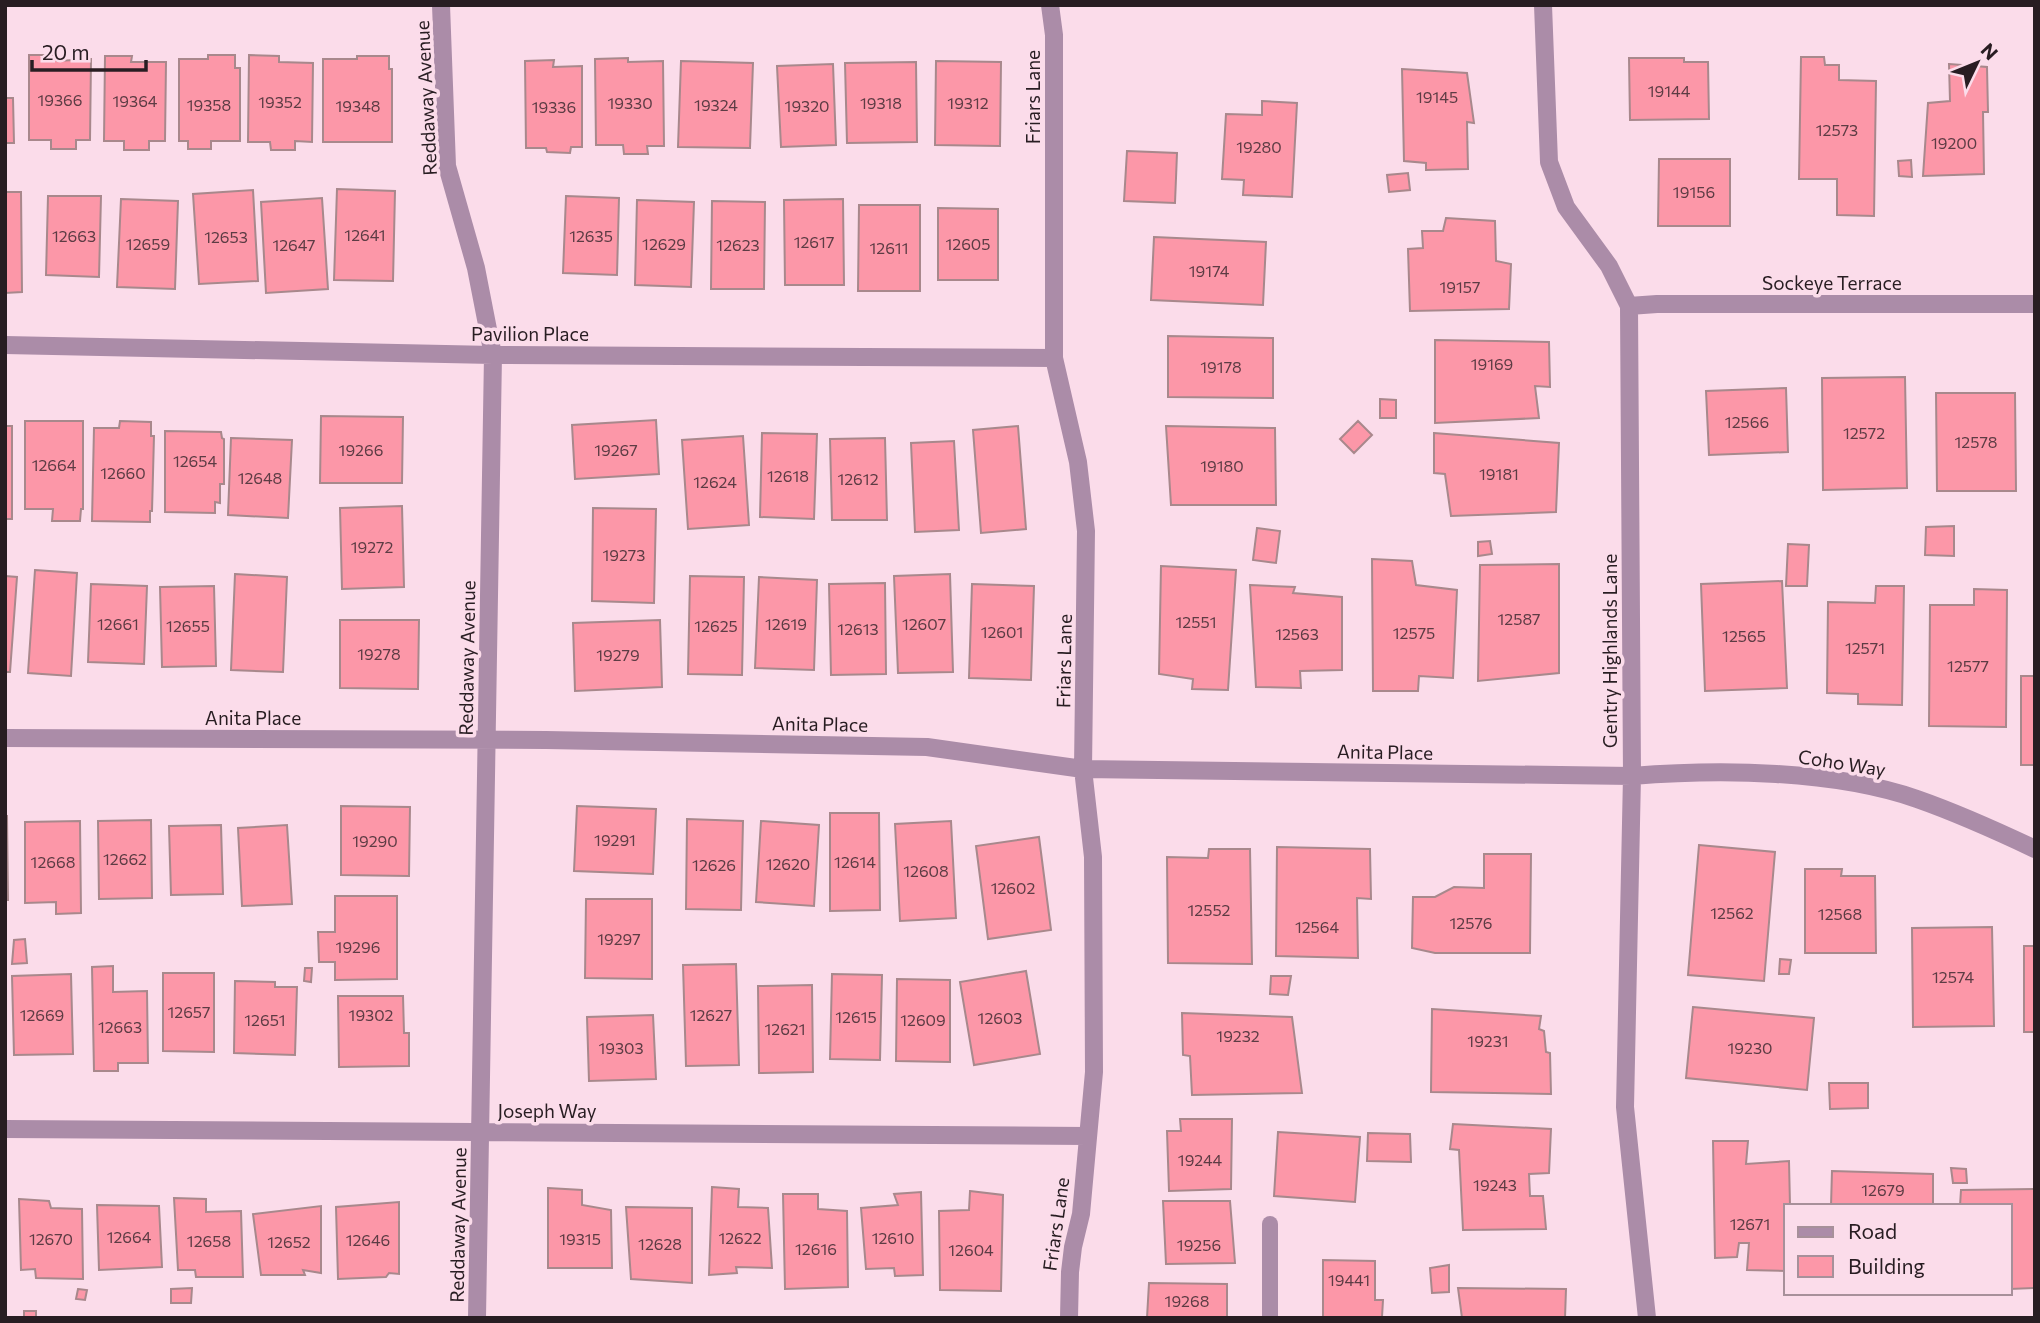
<svg xmlns="http://www.w3.org/2000/svg" width="2040" height="1323" font-family="Commissioner,sans-serif">
<style>
.building{fill:#fc97a8;stroke:#a8888c;stroke-width:2}
.lines{fill:none;stroke-linecap:round;stroke-linejoin:round}
.lane{stroke:#ab8ca8;stroke-width:16}
.street{stroke:#ab8ca8;stroke-width:18}
.labels{text-anchor:middle;stroke-width:7;stroke-linejoin:round;paint-order:stroke}
.number-label{font-size:16px;fill:#5d3c44}
.street-label{font-size:19px;fill:#281d22;stroke:#fbdcea}
</style>
<rect width="100%" height="100%" fill="#fbdcea"/>
<path class="building" d="M29,55h28v6l34,-2 -1,81h-14v9h-25v-9h-22z
M208,55h27v13h5v73h-29v8h-23v-8h-9v-82h29z
M249,55l30,1v6l34,1 -1,79 -17,-1v9h-24l-1,-8h-22z
M105,56h27l-1,6h35l-1,79h-16v9h-25v-9h-20z
M357,56h32v13h3v73h-69v-83h34z
M1801,57h23l1,8h14v15l37,1 -2,135 -37,-1v-36h-38z
M628,58v4l35,-1 1,85h-17l1,8h-24l-1,-9h-27l-1,-86z
M1629,58h55v4h24l1,57 -79,1z
M554,60l-1,7 29,-1v81h-11l-1,6 -23,-1 -1,-4h-20l-1,-87z
M681,61l72,2 -3,85 -72,-1z
M936,61l65,1 -1,84 -65,-1z
M916,62l1,80 -70,1 -2,-80z
M833,64l3,81 -55,2 -4,-81z
M1949,64l38,3 1,45h-5l1,62 -61,2 5,-73 22,-2z
M1402,69l65,4 7,50 -7,-1 1,47 -42,1v-7l-22,-2z
M5,98h8l1,45h-9z
M1262,101l35,2 -5,94 -49,-2 1,-15 -22,-1 4,-65 36,1z
M1127,151l50,2 -2,50 -51,-2z
M1659,159h71v67h-72z
M1911,160l1,17 -13,-1 -1,-15z
M1408,173l2,17 -21,2 -2,-17z
M337,189l58,2 -2,90 -59,-1z
M253,190l5,91 -59,3 -6,-90z
M5,192h16l1,100 -17,1z
M48,196h53l-2,81 -53,-2z
M566,196l53,2 -2,77 -54,-2z
M322,198l6,91 -62,4 -5,-91z
M121,199l57,2 -3,88 -58,-2z
M843,199l1,86h-59l-1,-85z
M637,200l57,2 -3,85 -56,-2z
M712,201l53,1 -1,87h-53z
M859,205h61v86h-62z
M938,208l60,1v71h-60z
M1446,218l49,3 1,40 15,3 -2,45 -99,2 -2,-62 15,-1 -1,-17h21z
M1154,237l112,5 -3,63 -112,-5z
M1168,336l105,2v60l-105,-1z
M1435,340l114,2 1,45 -15,-1 4,32 -104,5z
M1905,377l2,111 -84,2 -1,-112z
M1786,388l2,64 -79,3 -3,-64z
M1936,393h79l1,98h-79z
M1380,399l16,1v18h-16z
M321,416l82,1 -1,66h-82z
M656,420l3,54 -84,5 -3,-54z
M25,421h58v88h-2l-1,12h-28l1,-12h-28z
M120,421l31,1v14h3l-2,75h-2v11l-58,-1 2,-93h25z
M1358,421l14,14 -18,18 -14,-14z
M5,426h7v93h-7z
M1018,426l8,103 -45,4 -8,-103z
M1166,426l109,2 1,77h-105z
M165,431l56,1 1,6 2,1v45h-4v19l-5,-1v11l-50,-1z
M762,433l55,1 -3,85 -54,-2z
M1434,433l125,10 -3,69 -105,4 -6,-42 -11,-1z
M743,436l6,89 -61,4 -6,-89z
M231,438l61,2 -4,78 -60,-3z
M885,438l2,82h-55l-2,-81z
M954,441l5,89 -44,2 -4,-89z
M402,506l2,81 -62,2 -2,-81z
M593,508l63,1 -2,94 -62,-2z
M1954,526v30l-29,-1 1,-28z
M1257,528l23,3 -4,32 -23,-3z
M1490,541l2,13 -14,2v-14z
M1788,544l21,1 -2,41h-21z
M1372,559l40,2 4,24 41,5 -4,88 -34,-2 -1,15h-45z
M1559,564v109l-81,8 2,-116z
M1161,566l75,4 -8,120 -36,-1 1,-10 -34,-5z
M35,570l42,3 -6,103 -43,-3z
M235,574l52,3 -4,95 -52,-2z
M950,574l3,98 -55,1 -4,-97z
M5,576l12,1 -7,95h-5z
M690,576l54,1 -2,98 -54,-1z
M759,577l58,3 -3,90 -59,-2z
M1782,581l5,107 -82,3 -4,-107z
M885,583l1,91 -55,1 -2,-91z
M91,584l56,2 -3,78 -56,-2z
M972,584l62,2 -3,94 -62,-2z
M1250,585l45,2 -2,6 49,4v73l-42,1 1,17 -45,-1z
M214,586l2,80 -54,1 -2,-80z
M1876,586h28l-2,119 -44,-1v-10l-31,-1 1,-91 47,1z
M1974,589l33,1 -1,137 -77,-1 1,-121h44z
M340,620h79l-1,69 -78,-1z
M660,620l2,67 -87,4 -2,-68z
M2021,676h14v89h-14z
M341,806l69,1 -1,69 -68,-1z
M577,806l79,3 -3,65 -79,-3z
M830,813h49l1,97 -50,1z
M5,816h2l1,84h-3z
M687,819l56,2 -2,89 -55,-1z
M151,820l1,78 -53,1 -1,-78z
M80,821l1,92 -25,1v-12l-31,1v-81z
M761,821l58,4 -5,81 -58,-4z
M951,821l5,97 -56,3 -5,-97z
M221,825l2,69 -52,1 -2,-69z
M287,825l5,79 -50,2 -4,-78z
M1039,837l12,93 -63,9 -12,-93z
M1699,845l76,7 -11,129 -76,-6z
M1277,847l93,2 1,50 -14,-1 1,60 -82,-2z
M1209,849h41l2,115 -84,-1 -1,-106 41,1z
M1484,854h47l-1,99h-95l-23,-5 1,-51h22l19,-10 30,1z
M1805,869h37l-1,7h34l1,77h-71z
M335,896h62v83l-62,1v-18h-16l-1,-30h17z
M586,899h66v80l-67,-1z
M1992,927l2,99 -81,1 -1,-99z
M25,939l2,24 -15,1 2,-24z
M2024,946h11v86h-11z
M1780,959l11,1 -2,14h-10z
M736,964l3,101 -53,1 -3,-101z
M113,966v26l34,-1 1,72h-30v8h-24l-2,-104z
M305,968h7l-1,14 -7,-1z
M1026,971l14,83 -66,11 -14,-83z
M163,973h51v79l-51,-1z
M71,974l2,80 -59,1 -2,-79z
M832,974l50,1 -2,85 -50,-1z
M1271,976h20l-3,19 -18,-1z
M897,979l53,1v82l-54,-1z
M235,981l40,1v5h22l-2,68 -61,-2z
M812,985l1,87 -54,1 -1,-87z
M338,996h65l1,37h5v33l-70,1z
M1693,1007l121,11 -7,72 -121,-12z
M1432,1009l109,7 -2,13 5,2 2,21 4,1 1,41 -120,-2z
M1182,1013l110,4 10,76 -110,2 -2,-39 -7,-1z
M653,1015l3,64 -67,2 -2,-64z
M1829,1083h39v25l-38,1z
M1180,1119h52l-1,70 -62,2 -2,-60h14z
M1453,1124l98,5 -2,44 -20,1 1,22h13l3,33 -83,1 -4,-80 -9,-1z
M1278,1132l82,5 -5,65 -81,-6z
M1368,1133l42,1 1,28 -44,-1z
M1713,1141h35l-2,23 43,-3 1,45h-4v65l-39,-1 2,-27h-10l-2,14 -22,1z
M1951,1168l15,1 1,14h-14z
M1832,1171l101,3v32h-102z
M712,1187l27,2 -1,18 30,1 4,60 -36,-1 1,6 -28,2z
M548,1188l34,2v15l29,5 1,58h-64z
M2035,1189v99l-25,1v-83h-50l1,-16z
M970,1191l33,4 -2,96 -61,-1 -1,-79 30,-1z
M921,1192l2,83 -28,1 -1,-8 -28,1 -5,-61 37,-3 -4,-11z
M783,1194h35v15l29,2 1,76 -63,2z
M174,1198l32,1v13l35,-1 2,66h-47l-1,-7h-17z
M19,1199l30,2 2,7 31,1 1,70 -47,-1 -1,-9 -14,1z
M1163,1201h67l5,62 -69,1z
M399,1202v72l-10,-1 -3,4 -48,2 -2,-72z
M97,1205l62,1 3,61 -63,3z
M321,1206v67l-18,-3 2,5h-44l-8,-61z
M626,1207l66,1v75l-61,-4z
M1323,1260l52,1v39h8l-1,17 17,1h-76z
M1449,1265v27l-17,1 -2,-25z
M1149,1283l78,1v34h-80z
M192,1288l-1,15h-20v-14z
M1458,1288l108,1 -1,29h-103z
M78,1289l9,1 -2,10 -9,-1z
M24,1311h12v7h-12z"/>
<g class="lines">
<path class="lane" d="M1270,1318v-94"/>
<path class="street" d="M441,5l6,161 29,102 17,87 -16,963
M1050,5l4,30v323l24,104 8,69 -3,238 10,88 1,215 -13,142 -8,33 -3,25 -1,46
M1543,5l6,157 17,45 43,59 20,40 3,470 -7,331 22,211
M1629,306l28,-2h378
M5,345l488,10 561,3
M5,738l541,2 381,7 156,22 549,7c89,-7 201,-6 285,23 40,14 80,32 118,50
M5,1129l1083,7"/>
</g>
<g class="labels">
<g class="number-label">
<text x="1669" y="97">19144</text>
<text x="1437" y="103">19145</text>
<text x="60" y="106">19366</text>
<text x="135" y="107">19364</text>
<text x="280" y="108">19352</text>
<text x="630" y="109">19330</text>
<text x="881" y="109">19318</text>
<text x="968" y="109">19312</text>
<text x="209" y="111">19358</text>
<text x="716" y="111">19324</text>
<text x="358" y="112">19348</text>
<text x="807" y="112">19320</text>
<text x="554" y="113">19336</text>
<text x="1837" y="136">12573</text>
<text x="1954" y="149">19200</text>
<text x="1259" y="153">19280</text>
<text x="1694" y="198">19156</text>
<text x="365" y="241">12641</text>
<text x="74" y="242">12663</text>
<text x="591" y="242">12635</text>
<text x="226" y="243">12653</text>
<text x="814" y="248">12617</text>
<text x="148" y="250">12659</text>
<text x="664" y="250">12629</text>
<text x="968" y="250">12605</text>
<text x="294" y="251">12647</text>
<text x="738" y="251">12623</text>
<text x="889" y="254">12611</text>
<text x="1209" y="277">19174</text>
<text x="1460" y="293">19157</text>
<text x="1492" y="370">19169</text>
<text x="1221" y="373">19178</text>
<text x="1747" y="428">12566</text>
<text x="1864" y="439">12572</text>
<text x="1976" y="448">12578</text>
<text x="361" y="456">19266</text>
<text x="616" y="456">19267</text>
<text x="195" y="467">12654</text>
<text x="54" y="471">12664</text>
<text x="1222" y="472">19180</text>
<text x="123" y="479">12660</text>
<text x="1499" y="480">19181</text>
<text x="788" y="482">12618</text>
<text x="260" y="484">12648</text>
<text x="858" y="485">12612</text>
<text x="715" y="488">12624</text>
<text x="372" y="553">19272</text>
<text x="624" y="561">19273</text>
<text x="1519" y="625">12587</text>
<text x="1196" y="628">12551</text>
<text x="118" y="630">12661</text>
<text x="786" y="630">12619</text>
<text x="924" y="630">12607</text>
<text x="188" y="632">12655</text>
<text x="716" y="632">12625</text>
<text x="858" y="635">12613</text>
<text x="1002" y="638">12601</text>
<text x="1414" y="639">12575</text>
<text x="1297" y="640">12563</text>
<text x="1744" y="642">12565</text>
<text x="1865" y="654">12571</text>
<text x="379" y="660">19278</text>
<text x="618" y="661">19279</text>
<text x="1968" y="672">12577</text>
<text x="615" y="846">19291</text>
<text x="375" y="847">19290</text>
<text x="125" y="865">12662</text>
<text x="53" y="868">12668</text>
<text x="855" y="868">12614</text>
<text x="788" y="870">12620</text>
<text x="714" y="871">12626</text>
<text x="926" y="877">12608</text>
<text x="1013" y="894">12602</text>
<text x="1209" y="916">12552</text>
<text x="1732" y="919">12562</text>
<text x="1840" y="920">12568</text>
<text x="1471" y="929">12576</text>
<text x="1317" y="933">12564</text>
<text x="619" y="945">19297</text>
<text x="358" y="953">19296</text>
<text x="1953" y="983">12574</text>
<text x="189" y="1018">12657</text>
<text x="42" y="1021">12669</text>
<text x="371" y="1021">19302</text>
<text x="711" y="1021">12627</text>
<text x="856" y="1023">12615</text>
<text x="1000" y="1024">12603</text>
<text x="265" y="1026">12651</text>
<text x="923" y="1026">12609</text>
<text x="120" y="1033">12663</text>
<text x="785" y="1035">12621</text>
<text x="1238" y="1042">19232</text>
<text x="1488" y="1047">19231</text>
<text x="621" y="1054">19303</text>
<text x="1750" y="1054">19230</text>
<text x="1200" y="1166">19244</text>
<text x="1495" y="1191">19243</text>
<text x="1883" y="1196">12679</text>
<text x="1750" y="1230">12671</text>
<text x="129" y="1243">12664</text>
<text x="740" y="1244">12622</text>
<text x="893" y="1244">12610</text>
<text x="51" y="1245">12670</text>
<text x="580" y="1245">19315</text>
<text x="368" y="1246">12646</text>
<text x="209" y="1247">12658</text>
<text x="289" y="1248">12652</text>
<text x="660" y="1250">12628</text>
<text x="1199" y="1251">19256</text>
<text x="816" y="1255">12616</text>
<text x="971" y="1256">12604</text>
<text x="1349" y="1286">19441</text>
<text x="1187" y="1307">19268</text>
</g>
<g class="street-label">
<text transform="translate(1033 97) rotate(-90)" y="7">Friars Lane</text>
<text transform="translate(426 98) rotate(-93)" y="7">Reddaway Avenue</text>
<text x="1832" y="290">Sockeye Terrace</text>
<text x="530" y="341">Pavilion Place</text>
<text transform="translate(1610 651) rotate(-90)" y="7">Gentry Highlands Lane</text>
<text transform="translate(467 658) rotate(-89)" y="7">Reddaway Avenue</text>
<text transform="translate(1064 661) rotate(-89)" y="7">Friars Lane</text>
<text x="253" y="725">Anita Place</text>
<text transform="translate(820 724) rotate(1)" y="7">Anita Place</text>
<text transform="translate(1385 752) rotate(1)" y="7">Anita Place</text>
<text transform="translate(1842 763) rotate(9)" y="7">Coho Way</text>
<text x="547" y="1118">Joseph Way</text>
<text transform="translate(1056 1224) rotate(-82)" y="7">Friars Lane</text>
<text transform="translate(458 1225) rotate(-89)" y="7">Reddaway Avenue</text>
</g>
</g>
<rect width="2040" height="1323" fill="none" stroke="#281d22" stroke-width="14"/>
<rect x="1784" y="1204" width="228" height="91" fill="#fbdcea" stroke="#a7909a" stroke-width="2"/>
<rect x="1798" y="1227" width="35" height="10" fill="#ab8ca8" stroke="#a7909a" stroke-width="2"/>
<text x="1848" y="1239" font-size="21" fill="#281d22">Road</text>
<rect x="1798" y="1256" width="35" height="21" fill="#fc97a8" stroke="#a7909a" stroke-width="2"/>
<text x="1848" y="1274" font-size="21" fill="#281d22">Building</text>
<g transform="translate(1977 63) rotate(47)" stroke="#fbdcea" stroke-width="5" paint-order="stroke">
<path d="M0-5L12 26L0 18L-12 26Z" fill="#281d22"/>
<text y="-10" font-size="19" font-weight="bold" text-anchor="middle" fill="#281d22">N</text>
</g>
<path d="M32 60v10h114v-10" fill="none" stroke="#281d22" stroke-width="3.5"/>
<text x="42" y="60" font-size="21" fill="#281d22" stroke="#fbdcea" stroke-width="5" paint-order="stroke">20 m</text>
</svg>
